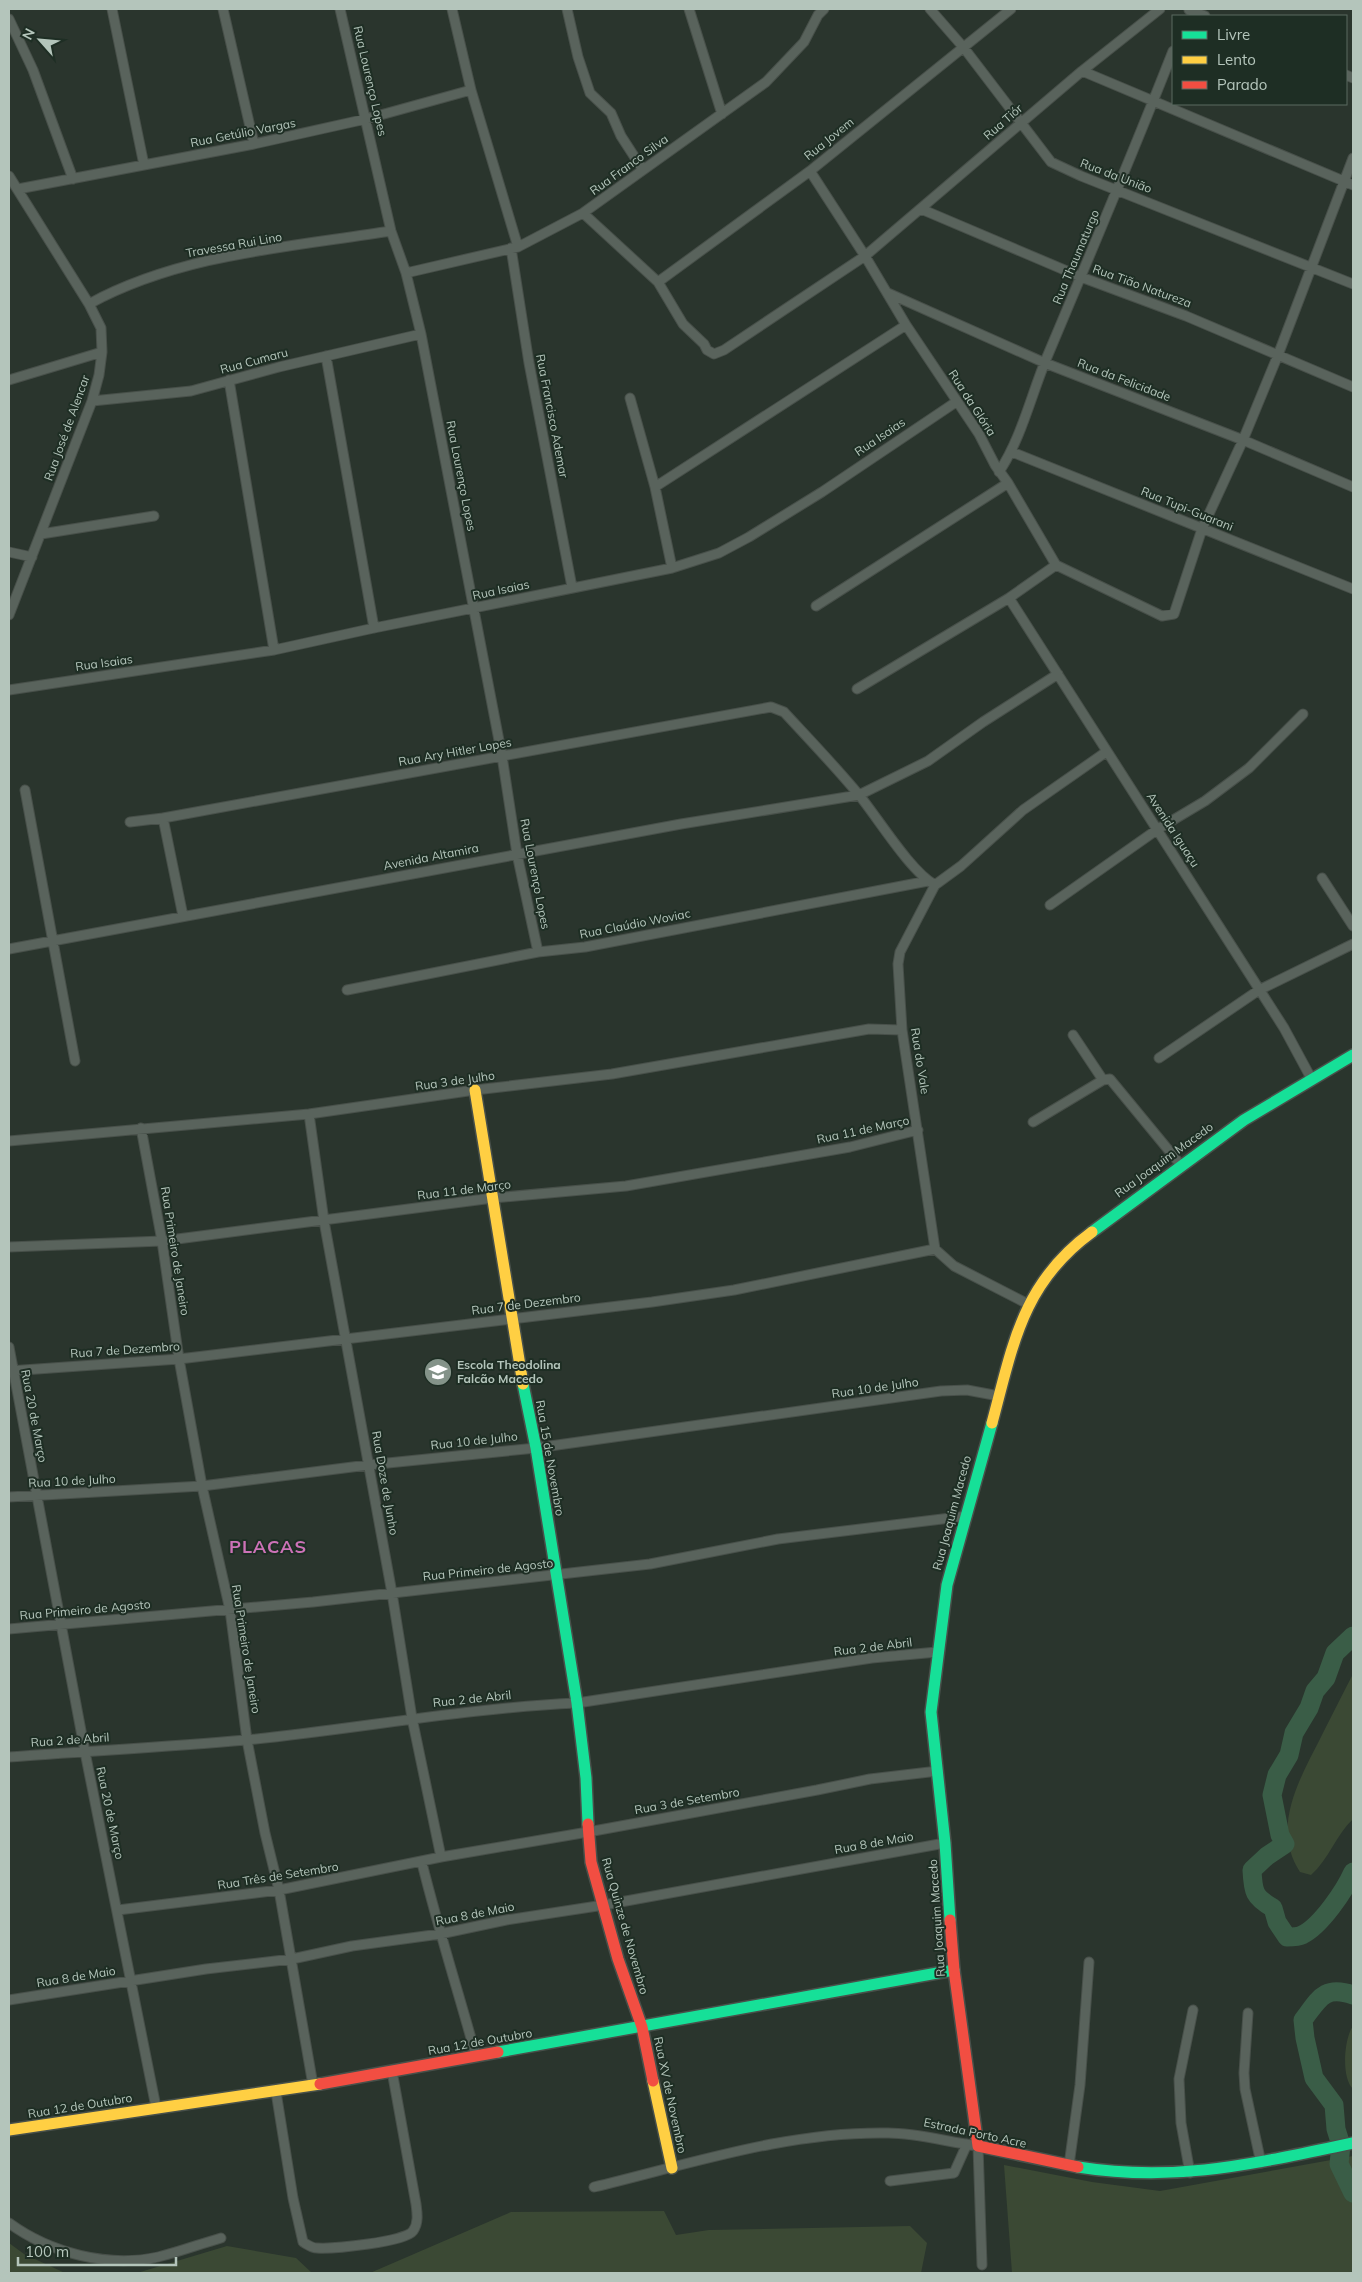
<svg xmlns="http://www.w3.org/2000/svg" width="1362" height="2282" font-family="Mulish,sans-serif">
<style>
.green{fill:#3b4934}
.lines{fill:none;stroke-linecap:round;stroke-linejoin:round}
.river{stroke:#3a5d47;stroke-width:19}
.street-casing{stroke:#48504a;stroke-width:11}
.fast-casing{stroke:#48504a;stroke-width:14}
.slow-casing{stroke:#48504a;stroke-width:14}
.jam-casing{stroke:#48504a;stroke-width:14}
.street{stroke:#59635c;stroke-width:9}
.fast{stroke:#16e098;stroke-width:11}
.slow{stroke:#ffcf43;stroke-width:11}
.jam{stroke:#f24e42;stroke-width:11}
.labels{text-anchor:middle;stroke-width:4;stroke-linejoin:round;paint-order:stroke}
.street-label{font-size:12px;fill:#b4c5bb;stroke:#1e2e24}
.poi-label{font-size:12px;font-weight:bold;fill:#b4c5bb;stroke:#1e2e24;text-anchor:start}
.district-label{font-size:18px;font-weight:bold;letter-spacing:1px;fill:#cc72b7;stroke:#1e2e24}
</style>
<rect width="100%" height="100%" fill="#2a352d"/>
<path class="green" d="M1353,1674v145c-17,16 -24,40 -42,56l-11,-3c-29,-44 -1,-92 20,-133 11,-22 22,-44 33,-65z
M1353,2026v63c-12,-11 -9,-51 0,-63z
M1353,2156v117h-341l-8,-108 88,17 68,9z
M664,2211l12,24 33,-5 201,-4 17,17 -6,30h-551l141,-61z
M9,2243l15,11 41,19h-56z
M227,2246l69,12 16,15h-175z"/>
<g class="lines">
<path class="river" d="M1353,1636l-18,17 -9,25 -11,13 -6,17 -15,25 -5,22 -12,20 -5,20 8,40 5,9 -18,12 -15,14c1,22 2,27 21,38l4,14 10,15c4,0 11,0 15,-2 19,-9 43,-45 51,-63
M1353,1995c-29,-10 -34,4 -50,25l2,18 9,40 20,27 2,24 5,16 -2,19 14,29"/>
<defs>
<path id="street" d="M112,9l32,156
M223,9l31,135
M340,9l51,222 15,42 15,61 81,422 15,98 21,98
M452,9l19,81 47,157
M567,9l11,48 12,36 21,20 10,23 22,34
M689,9l33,105
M930,9l34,39 87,114 30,14 272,108
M1189,10l16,6
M9,19l24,51 40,109
M1082,71l271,114
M1346,75l7,3
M810,171l55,85 41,69 73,109 16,31 13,18 48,82
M9,176l80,128 12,24 1,24 -3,23 -7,26 -83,214
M18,189l236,-45 112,-25 105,-29
M921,209l160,68 105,39 167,71
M583,213l75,69 25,42 21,20 3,6 7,4 10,-4 141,-94 217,-185 78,-62
M511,248l18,115 43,224
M406,273l112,-26 65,-34 183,-131 38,-40 14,-27 6,-6
M658,282l152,-111 201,-162
M888,293l157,70 198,77 110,47
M89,304c91,-50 201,-57 302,-73
M326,356l48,272
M9,380l93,-28
M229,380l45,270
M630,398l25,89 17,81
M92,401l99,-10 88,-24 142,-33
M1012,452l341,137
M999,472c23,-35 32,-77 48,-115 43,-102 86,-204 126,-306
M655,487l251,-162
M41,534l113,-18
M9,552l23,5
M1056,565l106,51 12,-2 28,-85 41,-89 35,-85 75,-197
M1009,598l275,430 27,50
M816,606l192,-123
M857,689l152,-91 47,-33
M9,690l265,-40 100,-22 298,-60 47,-15 30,-16 73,-45 134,-90
M25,790l50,271
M163,818l20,98
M130,822l33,-4 608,-111 13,5c25,27 51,54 75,83 19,23 51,76 76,90
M1322,878l31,48
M1050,905l108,-76 47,-28 44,-33 54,-54
M9,949l672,-125 178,-29 69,-34 55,-39 75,-48
M347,990l191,-38 47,-5 343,-66
M1073,1035l30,45
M1159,1058l100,-68 94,-46
M309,1114l15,107 68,372 20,125 29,139
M1033,1122l70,-42 7,-1 70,85
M141,1128l21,113 17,118 23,127 28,124 17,130 18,93 14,57 34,195
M9,1141l300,-27 166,-24 137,-16 257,-45 33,1
M9,1247l153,-6 331,-43 133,-12 224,-39 68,-17
M935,1249l-33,-219 -4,-66 2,-12 35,-67 26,-19 62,-56 83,-58
M935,1249l19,17 74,38
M9,1347l76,405 71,355
M9,1371l170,-12 473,-57 82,-12 201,-41
M9,1497l193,-11 166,-21 168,-17 405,-57 26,-1 32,6
M9,1629l304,-27 337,-38 128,-25 189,-23
M9,1757c79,-6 158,-10 237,-17 111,-11 220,-32 331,-37l295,-45 65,-6
M422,1863c16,65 36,128 54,193
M118,1910l161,-20 162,-33 147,-25 229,-42 53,-11 68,-8
M9,2000l197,-31 86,-10 60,-13 88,-12 66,-14 98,-15 341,-62
M1248,2013l-4,60 1,16 16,74
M276,2092l17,106 10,44c5,3 9,6 14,6 16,1 88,-6 96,-17 6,-8 4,-19 3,-27l-24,-133
M1069,2165l11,-80 9,-123
M1190,2173l-9,-50 -2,-44 14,-69
M890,2181l64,-8 13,-29
M594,2187c96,-23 194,-56 294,-54 30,0 59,9 90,13l4,119
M9,2223c41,30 99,45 149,34 21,-5 42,-13 63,-19"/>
<path id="fast" d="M1092,1232l152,-112 109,-65
M523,1384l13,64 41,255 9,75 2,46
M950,1920l-5,-77 -14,-131 16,-127 45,-162
M498,2052l456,-82
M1078,2167c100,16 178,-4 275,-24"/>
<path id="slow" d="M475,1090l48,294
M992,1423c21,-78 30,-140 100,-191
M653,2081l19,87
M9,2130l311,-46"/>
<path id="jam" d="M588,1824l3,38 27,97 24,68 11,54
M950,1920l4,50 24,176 100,21
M320,2084l178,-32"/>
</defs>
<use href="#street" class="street-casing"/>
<use href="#fast" class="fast-casing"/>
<use href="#slow" class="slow-casing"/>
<use href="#jam" class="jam-casing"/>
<use href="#street" class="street"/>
<use href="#fast" class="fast"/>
<use href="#slow" class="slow"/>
<use href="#jam" class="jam"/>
</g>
<defs>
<symbol id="school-disc" viewBox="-11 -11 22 22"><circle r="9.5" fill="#849389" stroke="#1e2e24"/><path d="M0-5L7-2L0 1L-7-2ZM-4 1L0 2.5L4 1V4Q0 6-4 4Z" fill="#fff"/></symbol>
</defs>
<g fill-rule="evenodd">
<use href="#school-disc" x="422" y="1356" width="32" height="32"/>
</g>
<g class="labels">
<g class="street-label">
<text transform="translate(370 81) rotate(77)" y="4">Rua Lourenço Lopes</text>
<text transform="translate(1003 122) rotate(-41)" y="4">Rua Tiór</text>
<text transform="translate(243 133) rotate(-11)" y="4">Rua Getúlio Vargas</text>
<text transform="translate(829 139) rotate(-39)" y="4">Rua Jovem</text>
<text transform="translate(629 165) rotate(-36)" y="4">Rua Franco Silva</text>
<text transform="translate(1116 176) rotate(21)" y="4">Rua da União</text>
<text transform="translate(234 245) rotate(-10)" y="4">Travessa Rui Lino</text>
<text transform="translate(1076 257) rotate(-67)" y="4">Rua Thaumaturgo</text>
<text transform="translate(1142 286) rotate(20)" y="4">Rua Tião Natureza</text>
<text transform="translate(254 361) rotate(-15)" y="4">Rua Cumaru</text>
<text transform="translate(1124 380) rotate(21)" y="4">Rua da Felicidade</text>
<text transform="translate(972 403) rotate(57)" y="4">Rua da Glória</text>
<text transform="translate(552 416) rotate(79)" y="4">Rua Francisco Ademar</text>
<text transform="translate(67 428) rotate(-70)" y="4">Rua José de Alencar</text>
<text transform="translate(880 437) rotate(-34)" y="4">Rua Isaias</text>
<text transform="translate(461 476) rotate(79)" y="4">Rua Lourenço Lopes</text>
<text transform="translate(1187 509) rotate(22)" y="4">Rua Tupi-Guarani</text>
<text transform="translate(501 590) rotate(-12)" y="4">Rua Isaias</text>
<text transform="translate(104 663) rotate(-8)" y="4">Rua Isaias</text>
<text transform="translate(455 752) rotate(-10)" y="4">Rua Ary Hitler Lopes</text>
<text transform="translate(1173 830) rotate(57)" y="4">Avenida Iguaçu</text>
<text transform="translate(431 857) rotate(-11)" y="4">Avenida Altamira</text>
<text transform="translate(535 874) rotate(79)" y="4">Rua Lourenço Lopes</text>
<text transform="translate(635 924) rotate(-11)" y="4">Rua Claúdio Woviac</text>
<text transform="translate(920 1061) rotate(81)" y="4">Rua do Vale</text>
<text transform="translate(455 1081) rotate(-8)" y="4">Rua 3 de Julho</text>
<text transform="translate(863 1130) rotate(-12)" y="4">Rua 11 de Março</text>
<text transform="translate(1164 1160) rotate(-36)" y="4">Rua Joaquim Macedo</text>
<text transform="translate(464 1190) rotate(-7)" y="4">Rua 11 de Março</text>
<text transform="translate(175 1251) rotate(81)" y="4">Rua Primeiro de Janeiro</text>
<text transform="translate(526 1304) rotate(-7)" y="4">Rua 7 de Dezembro</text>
<text transform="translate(125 1350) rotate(-4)" y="4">Rua 7 de Dezembro</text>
<text transform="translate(875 1388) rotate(-8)" y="4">Rua 10 de Julho</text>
<text transform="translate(34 1416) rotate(79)" y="4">Rua 20 de Março</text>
<text transform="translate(474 1441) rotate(-6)" y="4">Rua 10 de Julho</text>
<text transform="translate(550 1458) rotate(80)" y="4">Rua 15 de Novembro</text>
<text transform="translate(72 1481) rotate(-3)" y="4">Rua 10 de Julho</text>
<text transform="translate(385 1483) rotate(80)" y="4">Rua Doze de Junho</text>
<text transform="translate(952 1513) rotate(-75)" y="4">Rua Joaquim Macedo</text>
<text transform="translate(488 1570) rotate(-6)" y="4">Rua Primeiro de Agosto</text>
<text transform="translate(85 1610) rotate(-5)" y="4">Rua Primeiro de Agosto</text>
<text transform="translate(873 1647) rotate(-7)" y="4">Rua 2 de Abril</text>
<text transform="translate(246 1649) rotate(81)" y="4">Rua Primeiro de Janeiro</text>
<text transform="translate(472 1699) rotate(-6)" y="4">Rua 2 de Abril</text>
<text transform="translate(70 1740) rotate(-4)" y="4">Rua 2 de Abril</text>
<text transform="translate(687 1801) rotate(-10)" y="4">Rua 3 de Setembro</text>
<text transform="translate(110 1813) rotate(78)" y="4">Rua 20 de Março</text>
<text transform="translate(874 1843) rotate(-10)" y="4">Rua 8 de Maio</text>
<text transform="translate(278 1876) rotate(-9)" y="4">Rua Três de Setembro</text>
<text transform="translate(475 1914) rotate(-11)" y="4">Rua 8 de Maio</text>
<text transform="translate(937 1918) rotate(-94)" y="4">Rua Joaquim Macedo</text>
<text transform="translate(625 1926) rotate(74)" y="4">Rua Quinze de Novembro</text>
<text transform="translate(76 1977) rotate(-9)" y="4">Rua 8 de Maio</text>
<text transform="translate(480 2042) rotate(-10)" y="4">Rua 12 de Outubro</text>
<text transform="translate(670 2095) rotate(78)" y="4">Rua XV de Novembro</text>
<text transform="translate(80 2106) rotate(-9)" y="4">Rua 12 de Outubro</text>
<text transform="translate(975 2133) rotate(12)" y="4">Estrada Porto Acre</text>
</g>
<g class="poi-label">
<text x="457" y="1369">Escola Theodolina<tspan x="457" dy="14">Falcão Macedo</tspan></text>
</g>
<g class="district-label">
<text x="268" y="1553">PLACAS</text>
</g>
</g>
<rect width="1362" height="2282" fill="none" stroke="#b4c5bb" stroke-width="20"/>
<rect x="1172" y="15" width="175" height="90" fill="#1e2e24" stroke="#5a6a60"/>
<rect x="1182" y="31" width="25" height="8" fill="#16e098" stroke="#5a6a60"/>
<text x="1217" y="40" font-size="15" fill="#b4c5bb">Livre</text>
<rect x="1182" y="56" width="25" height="8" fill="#ffcf43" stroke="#5a6a60"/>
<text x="1217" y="65" font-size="15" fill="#b4c5bb">Lento</text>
<rect x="1182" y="81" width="25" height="8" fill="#f24e42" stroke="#5a6a60"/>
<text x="1217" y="90" font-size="15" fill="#b4c5bb">Parado</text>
<g transform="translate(40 40) rotate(297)" stroke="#1e2e24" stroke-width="4" paint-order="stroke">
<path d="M0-4L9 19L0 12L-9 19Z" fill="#b4c5bb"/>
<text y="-8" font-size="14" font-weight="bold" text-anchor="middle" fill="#b4c5bb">N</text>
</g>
<path d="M18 2257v8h158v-8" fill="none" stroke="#b4c5bb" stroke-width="2.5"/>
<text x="25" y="2257" font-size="15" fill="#b4c5bb" stroke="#1e2e24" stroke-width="4" paint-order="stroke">100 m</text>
</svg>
